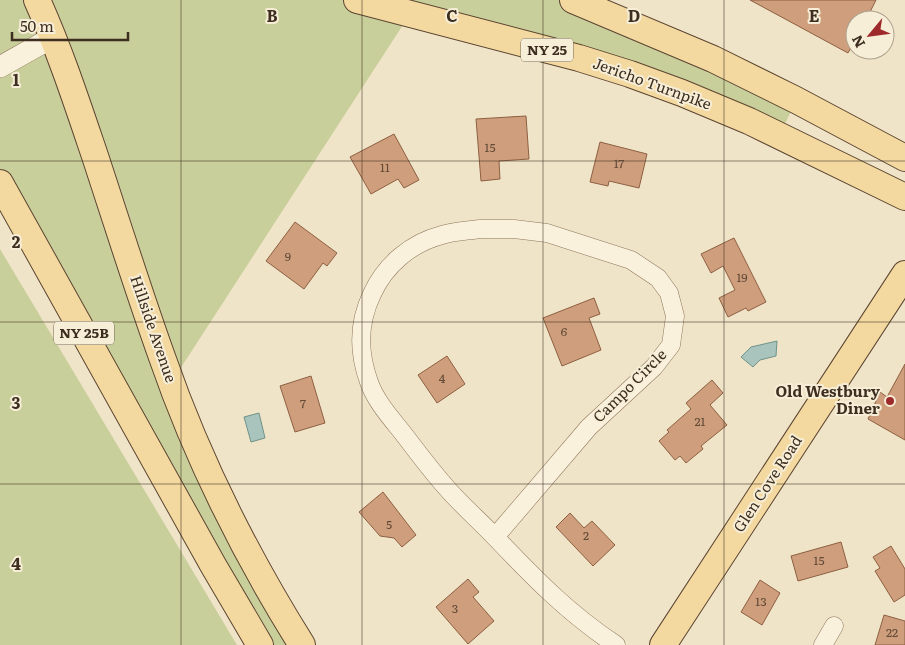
<svg xmlns="http://www.w3.org/2000/svg" width="905" height="645" font-family="Literata,serif">
<style>
.green{fill:#c9cf9b}
.water{fill:#a9c4bc;stroke:#6f938a}
.building{fill:#cf9f7d;stroke:#8d5f41}
.lines{fill:none;stroke-linecap:round;stroke-linejoin:round}
.minor-casing{stroke:#8d765c;stroke-width:19}
.tertiary-casing{stroke:#8d765c;stroke-width:22}
.primary-casing{stroke:#5b4430;stroke-width:28}
.minor{stroke:#faf1dc;stroke-width:18}
.tertiary{stroke:#faf1dc;stroke-width:21}
.primary{stroke:#f3d9a0;stroke-width:26}
.grid{fill:none;stroke:#3d2e20;stroke-width:1;stroke-opacity:0.55}
.poi-dot{fill:#9e2a2b;stroke:#f7eed8;stroke-width:2}
.labels{text-anchor:middle;stroke-width:4;stroke-linejoin:round;paint-order:stroke}
.number-label{font-size:12px;fill:#624a37}
.shield{fill:#f7eed8;stroke:#756857;stroke-width:1}
.shield-label{font-size:14px;font-weight:bold;fill:#3d2e20}
.street-label{font-size:15px;fill:#3d2e20;stroke:#f7eed8}
.poi-label{font-size:15px;font-weight:bold;fill:#3d2e20;stroke:#f7eed8;text-anchor:end}
.grid-label{font-size:16px;text-anchor:middle;font-weight:bold;fill:#3d2e20;stroke:#f7eed8;stroke-width:4;stroke-linejoin:round;paint-order:stroke}
</style>
<rect width="100%" height="100%" fill="#f0e4c8"/>
<path class="green" d="M0,0h573l223,100 -16,35 -370,-121 -239,369 131,262h-42l-260,-462z
M0,249l237,396h-237z"/>
<path class="water" d="M777,341l-1,15 -16,4 -7,7 -12,-10 10,-10z
M259,413l6,25 -14,4 -7,-25z"/>
<path class="building" d="M750,0h126l-10,20h-11v20l-7,13z
M526,116l3,43 -30,2 1,18 -19,2 -5,-62z
M394,134l25,46 -15,8 -6,-9 -27,15 -21,-37z
M600,142l47,12 -8,34 -30,-7 -1,5 -18,-4z
M295,222l42,31 -10,13 -4,-3 -19,26 -38,-28z
M734,238l32,64 -18,9 -2,-3 -18,9 -9,-19 16,-8 -12,-24 -12,7 -10,-19z
M594,298l6,16 -11,4 12,32 -39,16 -19,-48z
M447,356l18,28 -28,19 -19,-28z
M905,364v76l-37,-21 12,-27 7,5z
M311,376l14,47 -30,9 -15,-46z
M712,380l11,13 -13,12 17,20 -26,21 2,3 -17,14 -6,-7 -5,4 -16,-19 10,-9 -2,-2 24,-21 -5,-6z
M383,492l33,43 -14,12 -8,-9 -14,-2 -21,-24z
M570,513l14,15 8,-7 23,24 -22,21 -37,-39z
M841,542l7,25 -50,14 -7,-25z
M891,546l14,23v26l-11,7 -19,-31 5,-3 -7,-11z
M468,579l11,13 -6,5 21,24 -26,23 -32,-37z
M760,580l20,13 -18,32 -21,-13z
M884,615l21,6v24h-30z"/>
<g class="lines">
<defs>
<path id="minor" d="M480,229h34l33,4 84,27 27,18 11,15 6,23 -4,29 -17,22 -65,60 -94,110c-16,-17 -35,-33 -50,-51 -15,-17 -29,-36 -43,-54 -12,-15 -27,-32 -33,-50 -11,-30 -11,-59 3,-88 13,-29 39,-51 70,-59 12,-4 25,-4 38,-6z
M495,537c39,41 73,76 121,108
M823,645l11,-19"/>
<path id="tertiary" d="M0,67l53,-30"/>
<path id="primary" d="M37,0c23,51 40,103 58,156 22,67 43,134 67,201 35,101 83,197 140,288
M357,0l222,58 51,16 52,19 67,28 156,76
M573,0l140,59 83,41 109,58
M0,183l213,382 47,80
M663,645l242,-371"/>
</defs>
<use href="#minor" class="minor-casing"/>
<use href="#tertiary" class="tertiary-casing"/>
<use href="#primary" class="primary-casing"/>
<use href="#minor" class="minor"/>
<use href="#tertiary" class="tertiary"/>
<use href="#primary" class="primary"/>
</g>
<path class="grid" d="M181,0v645M362,0v645M543,0v645M724,0v645M0,161h905M0,322h905M0,484h905"/>
<circle class="poi-dot" cx="890" cy="401" r="5"/>
<g class="labels">
<g class="number-label">
<text x="490" y="152">15</text>
<text x="619" y="168">17</text>
<text x="385" y="172">11</text>
<text x="288" y="261">9</text>
<text x="742" y="282">19</text>
<text x="564" y="336">6</text>
<text x="442" y="383">4</text>
<text x="303" y="408">7</text>
<text x="700" y="426">21</text>
<text x="389" y="529">5</text>
<text x="586" y="540">2</text>
<text x="819" y="565">15</text>
<text x="761" y="606">13</text>
<text x="455" y="613">3</text>
<text x="892" y="637">22</text>
</g>
<g class="shield">
<rect x="521" y="38.5" width="52" height="23" rx="4"/>
<rect x="54" y="321.5" width="60" height="23" rx="4"/>
</g>
<g class="shield-label">
<text x="547" y="55">NY 25</text>
<text x="84" y="338">NY 25B</text>
</g>
<g class="street-label">
<text transform="translate(652 84) rotate(20)" y="5">Jericho Turnpike</text>
<text transform="translate(153 329) rotate(71)" y="5">Hillside Avenue</text>
<text transform="translate(630 386) rotate(-45)" y="5">Campo Circle</text>
<text transform="translate(768 484) rotate(-57)" y="5">Glen Cove Road</text>
</g>
<g class="poi-label">
<text x="880" y="397">Old Westbury<tspan x="880" dy="17">Diner</tspan></text>
</g>
</g>
<g class="grid-label">
<text x="272" y="22">B</text>
<text x="452" y="22">C</text>
<text x="634" y="22">D</text>
<text x="814" y="22">E</text>
<text x="16" y="86">1</text>
<text x="16" y="248">2</text>
<text x="16" y="409">3</text>
<text x="16" y="570">4</text>
</g>
<g transform="translate(870 35) rotate(241)"><circle r="24" fill="#f7eed8" stroke="#ada18e"/>
<path d="M0-4L9 19L0 12L-9 19Z" fill="#9e2a2b"/>
<text y="-8" font-size="14" font-weight="bold" text-anchor="middle" fill="#3d2e20">N</text>
</g>
<path d="M12 32v8h116v-8" fill="none" stroke="#3d2e20" stroke-width="2.5"/>
<text x="20" y="32" font-size="15" fill="#3d2e20" stroke="#f7eed8" stroke-width="4" paint-order="stroke">50 m</text>
</svg>
